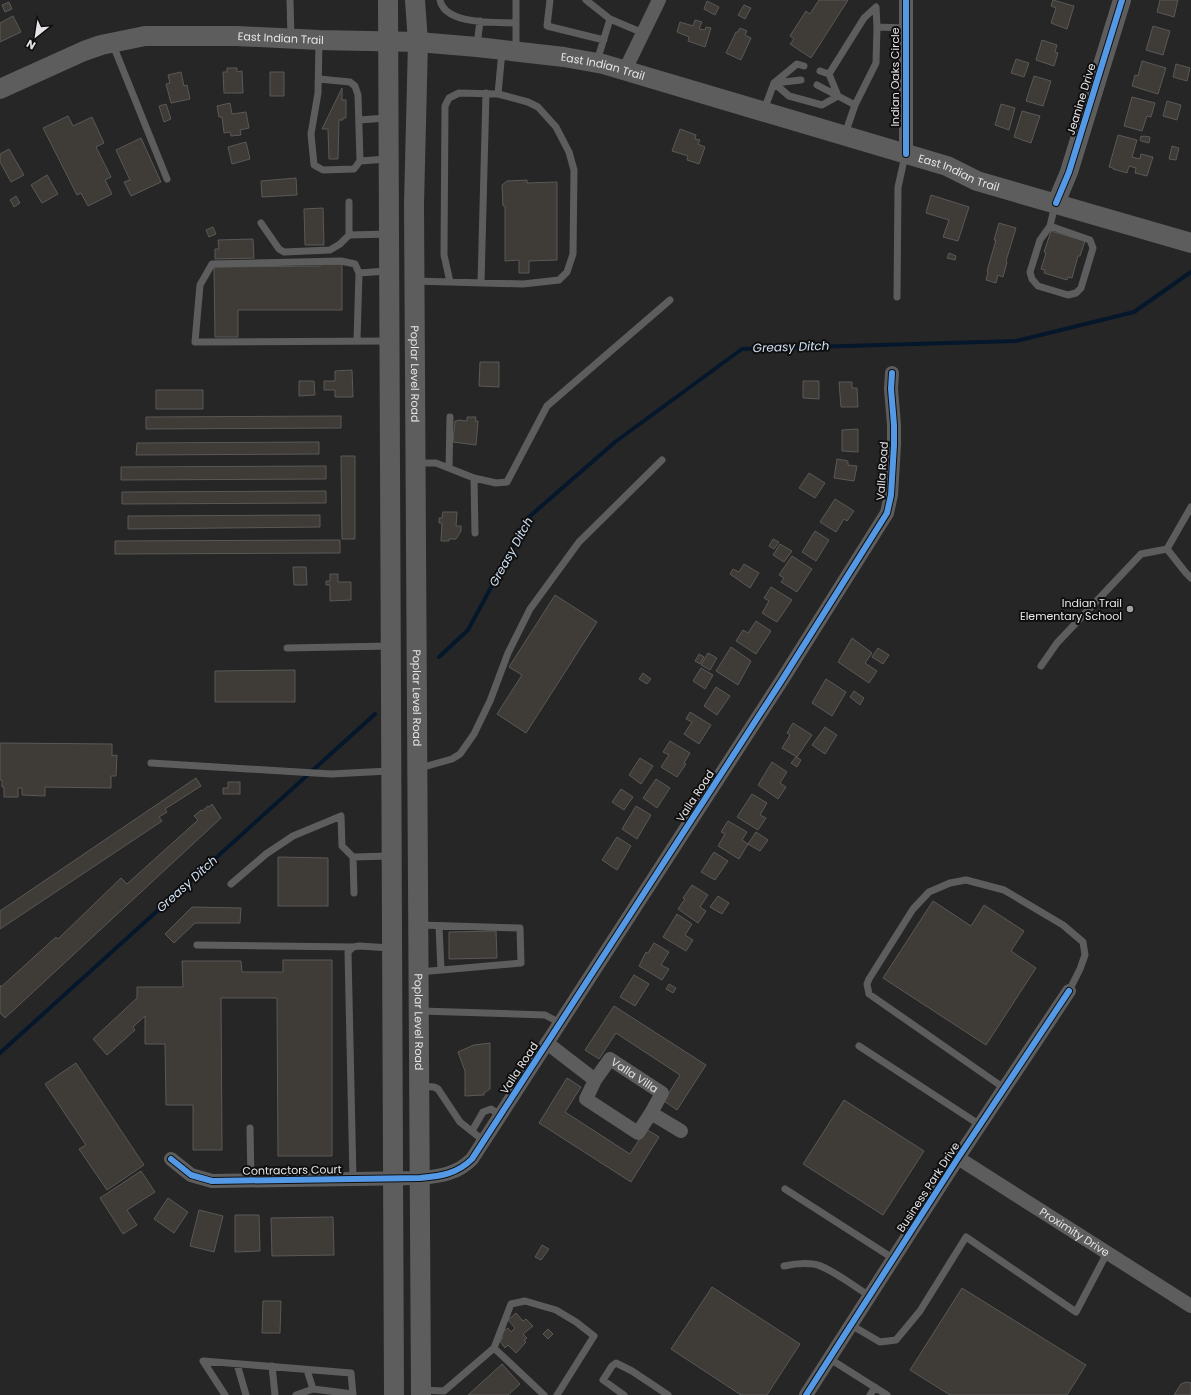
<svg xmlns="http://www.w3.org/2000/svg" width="1191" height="1395" font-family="Poppins,sans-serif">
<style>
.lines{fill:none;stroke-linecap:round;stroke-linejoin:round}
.stream{stroke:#04172b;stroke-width:4}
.building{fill:#3f3b36;stroke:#5a5958}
.service{stroke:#5e5d5e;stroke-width:7}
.minor{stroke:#5e5d5e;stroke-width:14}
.tertiary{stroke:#5e5d5e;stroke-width:18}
.secondary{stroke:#5e5d5e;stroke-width:20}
.cycleway-casing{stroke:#100f10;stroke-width:8}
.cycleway{stroke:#5399e6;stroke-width:6}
.poi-dot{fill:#a3a2a3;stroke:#100f10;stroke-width:1.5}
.labels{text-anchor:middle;stroke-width:4;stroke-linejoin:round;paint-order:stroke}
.street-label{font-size:11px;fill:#e6e4e6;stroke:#100f10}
.poi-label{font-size:11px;fill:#e6e4e6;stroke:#100f10;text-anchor:end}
.water-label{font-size:12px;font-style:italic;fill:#d0e2f5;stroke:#100f10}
</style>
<rect width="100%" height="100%" fill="#272627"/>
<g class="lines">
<path class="stream" d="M439,657l29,-27 61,-113 86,-75 127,-93 274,-8 118,-29 57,-40
M0,1053l375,-339"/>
</g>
<path class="building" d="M819,0h29l-37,58 -21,-14 4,-5 -4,-3 16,-25 4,3z
M1053,0l21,6 -7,23 -16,-6 5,-15 -5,-2z
M1160,0h18l-4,17 -17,-5z
M707,1l12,6 -4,8 -11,-6z
M9,2l3,7 -7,3 -3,-7z
M744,5l7,3 -6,11 -7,-4z
M13,16l8,16 -21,10v-19z
M695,20l7,2 -3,7 6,1 1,-3 5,1 -6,19 -17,-6 1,-4 -12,-5 3,-10 13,4z
M1153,26l17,5 -7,24 -17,-5z
M740,28l7,3 -2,4 6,3 -10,22 -15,-7 10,-21h2z
M1042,40l15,5 -2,7 3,1 -4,13 -18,-6z
M1016,59l13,4 -5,14 -13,-4z
M1142,61l24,7 -8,26 -26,-8 3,-11 3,1z
M1176,64l14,4 -3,13 -14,-4z
M227,68h10v4l5,-1 1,22h-19l-1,-21h4z
M181,72l3,14 3,-1 3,14 -19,4 -5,-19 4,-1 -2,-8z
M270,72h14v24h-14z
M1034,76l17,5 -8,25 -17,-5z
M342,88v12h4v18h-3v2h-4l-1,39h-9l-1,-30h-6z
M1132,97l23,6 -4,14 -4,-1 -5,15 -18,-5z
M1167,101l14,4 -4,15 -14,-4z
M230,103l2,11 14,-2 3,16 -9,2 1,5 -10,1 -1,-4 -6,1 -2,-16h-3l-2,-11z
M166,104l5,15 -7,3 -5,-16z
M1001,104l14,4 -6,22 -14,-5z
M1022,111l18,5 -9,27 -17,-6z
M68,116l5,10 19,-9 12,26 -8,4 15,30 -6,3 7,14 -24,12 -7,-13 -4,2 -34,-67z
M680,129l16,6 -1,4 5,1 -2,4 7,3 -6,17 -12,-4 1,-4 -16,-5z
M1118,135l19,5 -5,17 8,2 1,-5 12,3 -6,19 -12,-3 1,-5 -7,-2 -2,7 -14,-4v-1l-4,-1z
M1141,136l2,1v-1l7,1 -1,6 -8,-2 -1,-1z
M141,138l20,44 -30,14 -7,-14 6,-2 -14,-30z
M246,142l4,17 -18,5 -4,-17z
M1172,146l7,2 -3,12 -7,-1z
M9,149l15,26 -13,7 -11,-20v-8z
M47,175l11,19 -16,9 -11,-18z
M296,178l1,17 -35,2 -1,-16z
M527,180v3l30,-1v78l-28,1v12h-10v-13l-14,1v-55h-2l-1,-21 5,-4z
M931,195l38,12 -11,34 -15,-4 6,-17 -23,-7z
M16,196l4,7 -6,4 -4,-7z
M323,208l1,37h-19l-1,-36z
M999,223l17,5 -10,33 1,1 -4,15 -5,-2 -2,8 -10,-3 2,-8 -1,-1 9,-31h-2z
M213,227l3,7 -7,3 -3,-7z
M1051,231l34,10 -5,15h-2l-6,22 -4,-1 -1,3 -23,-7 1,-3 -4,-1 5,-16 -2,-1z
M253,239l1,19 -39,1v-10h4l-1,-9z
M949,253l7,3 -1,4 -8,-2z
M320,264h22v46h-104v27h-23l-1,-70 106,-1z
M480,362h19v25l-20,-1z
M352,370l1,27h-18v-7h-11v-9h11v-10z
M299,381h15l1,14 -16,1z
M803,381h16v18l-16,-1z
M839,382h13v6h5l1,19h-17z
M156,390h47v19h-47z
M341,416v12l-195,1v-12z
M467,417h9l-1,4h3l-2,24 -23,-3 2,-21h2l1,-1 9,1z
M858,429v23l-16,-1v-21z
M319,442v12l-183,1 1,-12z
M341,456h14v83h-13z
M837,459l11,2v4l9,1 -3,15 -20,-3z
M326,466v13l-205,1v-13z
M809,473l16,10 -10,15 -16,-10z
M326,491v12l-204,1v-12z
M835,499l19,12 -7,10 -3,-2 -8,13 -16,-10z
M443,512h14l-1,14h5v5l-5,8h-7v2h-8l1,-18h-3v-5h3z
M320,515v12l-192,2v-13z
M815,531l14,9 -13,21 -14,-9z
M773,539l6,3 -5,7 -5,-3z
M340,540v13l-225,1v-13z
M780,544l12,7 -8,11 -11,-7z
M792,556l20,13 -15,23 -16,-10 3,-4 -5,-3z
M744,564l15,9 -9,15 -20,-14 3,-5 6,3z
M293,567h13l1,18h-13z
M330,574h8v8h13v18l-21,1v-16h-4v-4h4z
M771,587l21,13 -15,22 -15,-9 7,-12 -5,-3z
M555,595l42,27 -71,111 -29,-19 25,-39 -13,-8z
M756,621l15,10 -15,23 -20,-13 7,-11 5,3z
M852,638l20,15 -7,10 12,8 -8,12 -31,-21z
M731,647l20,14 -13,24 -22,-14z
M878,648l11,7 -6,9 -11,-7z
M708,653l9,5 -7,12 -9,-5z
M699,654l5,3 -4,7 -5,-3z
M701,668l12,7 -8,14 -12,-8z
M295,670v32h-80v-31z
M643,673l8,6 -4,5 -8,-5z
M826,679l20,13 -14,24 -20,-13z
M716,687l14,9 -13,19 -13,-9z
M854,691l10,7 -4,7 -10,-8z
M690,712l21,13 -12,19 -15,-10 8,-12 -6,-3z
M793,723l19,12 -15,22 -15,-9 8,-13 -3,-2z
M825,727l12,8 -12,19 -13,-9z
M670,741l20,12 -6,10 2,1 -9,13 -16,-10 8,-12 -6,-3z
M0,743l112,1v12l5,-1 -1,21h-5v12l-66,-1v9l-23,-1v-7h-4v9h-14v-10h-2v-7h-2z
M796,757l5,3 -4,7 -6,-4z
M640,758l13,8 -12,18 -12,-9z
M772,762l15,10 -7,11 6,4 -8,12 -20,-14z
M196,778l5,8 -36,23 2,3 -8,5 3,4 -162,108v-18z
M656,779l14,9 -13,20 -14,-10z
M228,782h12v12h-17v-6h5z
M621,789l12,8 -9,13 -12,-8z
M752,794l15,9 -7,12 6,3 -8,12 -21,-13z
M212,804l9,14 -216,200 -5,-5v-28l1,2 55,-50 2,2 63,-61 6,6 71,-64 -4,-4 7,-6 1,1 6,-5 1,1z
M636,806l15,9 -14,24 -15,-10z
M728,821l19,11 -5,8 6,4 -9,15 -21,-13 7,-12 -4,-2z
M756,832l12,8 -8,11 -12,-7z
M617,837l14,9 -14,24 -15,-10z
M714,852l14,9 -13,19 -14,-8z
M278,857l50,1v48h-50z
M692,885l16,10 -8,12 6,4 -8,12 -20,-14 7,-10 -2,-1z
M718,896l11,7 -7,11 -12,-7z
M933,901l38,25 13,-21 40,26 -13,20 25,17 -50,77 -103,-67z
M192,907l49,1 -1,15h-45l-21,20 -9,-9z
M677,914l15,10 -7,11 8,5 -7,11 -23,-14z
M496,931l1,27 -48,1v-27z
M654,943l15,9 -8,13 8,4 -7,11 -23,-14 7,-14 2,1z
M283,960h49v196h-54l-1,-158h-56l1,152h-29v-45h-27l-1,-61h-20v-28l-12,11 2,3 -28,25 -14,-16 44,-41v-11h46l-1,-26h59l1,11h41z
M634,975l15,9 -14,22 -15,-9z
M669,984l7,4 -3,5 -7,-4z
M614,1006l92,59 -29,45 -13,-9 16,-26 -64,-42 -17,26 -14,-9z
M490,1043v46l-6,4v2l-19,1v-25l-7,-19 16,-7z
M76,1063l68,102 -37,25 -28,-41 7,-4 -41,-61z
M567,1078l14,9 -16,25 65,42 16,-25 13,8 -28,45 -92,-59z
M844,1100l80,51 -41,64 -80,-51z
M141,1171l14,21 -28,18 10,15 -14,9 -23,-36z
M168,1198l20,14 -14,21 -20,-14z
M199,1210l24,6 -9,36 -24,-6z
M235,1215h24l1,36 -25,1z
M333,1217l1,38 -62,1 -1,-38z
M542,1245l7,4 -8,11 -6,-3z
M712,1287l88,57 -33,51h-26l-70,-46z
M962,1288l124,77 -19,30h-117l-40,-25z
M263,1301h18l-1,32h-18z
M516,1313l7,8 3,-2 7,7 -10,8 4,4 -3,2 2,2 -10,11 -8,-8 -3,3 -5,-7 3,-3 -3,-4 8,-6 3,4 4,-4 -7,-8z
M548,1329l5,5 -5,5 -5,-5z
M502,1364l18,20 -12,11h-40z
M1186,1382l5,1v12h-17l7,-11z"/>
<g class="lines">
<path class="service" d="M290,0l1,38
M440,0c5,25 55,22 75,23
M550,0l-3,26 57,14
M586,0l24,19
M877,27l28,1
M319,42l-1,51 -7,41 3,31 9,5 31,-1 6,-8 27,-2
M113,45l54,134
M477,45l3,-24
M516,50v-50
M597,61l13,-42 33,14
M820,71l9,3
M319,79l31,3 5,4 3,9 2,66
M774,83l23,-19 7,2
M775,83l26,-3
M817,85l21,11
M838,96l-9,-22 35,-56 12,-11 1,20 -1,36 -21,42
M764,110l10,-27 15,13 33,9 16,-9 17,9 -10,29
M359,120l28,-2
M349,202v33
M261,223l18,26 5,3 46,-2 10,-6 9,-9 40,-1
M1050,226l40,14 3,8 -12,40 -5,5 -8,2 -30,-9 -6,-7 -2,-7 10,-32 10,-14 5,-21
M359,273l-4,-9 -14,-3 -129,3 -12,21 -5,57 193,-1
M415,281l108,3 36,-4 8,-8 6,-18 1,-84 -5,-18 -13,-25 -18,-20 -10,-5 -30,-8 4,-43
M450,282l-6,-27 1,-149 4,-8 10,-5 39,1
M481,283l5,-190
M897,297l1,-110 7,-31
M357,340l2,-67 28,-2
M417,463h19l38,15 22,5 11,-1 40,-76 123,-106
M449,468l1,-51
M474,478l1,55
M1167,549l19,24 5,5
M287,648l103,-2
M1041,666l16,-23 84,-89 26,-5 24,-42
M151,763l180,11 58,-3
M420,768l32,-9 8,-5 14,-20 16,-33 18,-48 22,-44 49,-67 83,-82
M231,884l35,-30 27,-18 48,-20 1,30 11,11
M354,893l-1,-36 38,-1
M439,926l2,44
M197,945l156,2
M419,972l102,-9 -1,-35 -100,-3
M421,1011l124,4 15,8
M859,1046l121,79
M420,1086l14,1 4,2 22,33 24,19
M1004,1088l-135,-94 -2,-10 2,-5 44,-70 16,-17 21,-9 16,-3 38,10 59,35 20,17 2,13 -5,14 -11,22
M250,1128l1,52
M472,1131l11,-19 8,-3 9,6
M353,1179l-5,-227 5,-5 6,-1 32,2
M785,1189l109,70
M784,1266c9,-2 20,-3 29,-2 14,1 43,24 57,32
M851,1325l29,17 16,-2 24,-29 46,-74 110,75 31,-59
M494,1348l17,-44 14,-3 31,9 20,12 18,14 -37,59
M830,1359l57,36
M237,1364l9,31
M272,1366l3,29
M307,1370l6,19
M421,1390l23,1 50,-43 50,47
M225,1395l-22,-34 148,12 2,22
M296,1395l17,-6 40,5
M624,1395l-21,-15 9,-14 4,-3 16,8 36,24
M870,1395l5,-8"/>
<g class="minor">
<path d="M906,0v154"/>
<path d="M625,70l34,-70"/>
<path id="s1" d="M547,1043l48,37 15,-21 52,34 -11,20 -13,20 -52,-34 9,-19"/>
<path d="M651,1113l30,18"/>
<path id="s2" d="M958,1158l233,148"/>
<path d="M171,1159l20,16 21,6 208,-3c21,-2 37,-4 52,-19l310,-479 105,-167 4,-18 3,-50v-20l-3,-36 1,-16"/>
<path d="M806,1395l152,-237 111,-167"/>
</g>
<path class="tertiary" d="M1056,203l13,-31 53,-172"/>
<g class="secondary">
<path d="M388,0l6,1395"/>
<path id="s3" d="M415,0l3,42 -4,162 7,1191"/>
<path id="s4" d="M0,89l84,-38 17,-6 44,-9h92l82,4 99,2 59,5 87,10 39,7 344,102 30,15 214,62"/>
</g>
<defs>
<path id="cycleway" d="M906,0v154
M1056,203l13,-31 53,-172
M171,1159l20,16 21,6 208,-3c21,-2 37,-4 52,-19l310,-479 105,-167 4,-18 3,-50v-20l-3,-36 1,-16
M806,1395l152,-237 111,-167"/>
</defs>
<use href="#cycleway" class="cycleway-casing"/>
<use href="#cycleway" class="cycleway"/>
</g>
<circle class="poi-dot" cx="1130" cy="609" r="4"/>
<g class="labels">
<g class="street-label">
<text dy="4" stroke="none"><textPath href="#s4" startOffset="291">East Indian Trail</textPath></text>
<text dy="4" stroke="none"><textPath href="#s4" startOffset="615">East Indian Trail</textPath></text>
<text transform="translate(895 77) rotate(-90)" y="4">Indian Oaks Circle</text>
<text transform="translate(1081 99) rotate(-73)" y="4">Jeanine Drive</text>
<text dy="4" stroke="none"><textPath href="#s4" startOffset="987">East Indian Trail</textPath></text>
<text dy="4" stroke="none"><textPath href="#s3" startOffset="374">Poplar Level Road</textPath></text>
<text transform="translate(882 471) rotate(-86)" y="4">Valla Road</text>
<text dy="4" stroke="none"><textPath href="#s3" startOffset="698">Poplar Level Road</textPath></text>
<text transform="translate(695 796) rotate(-57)" y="4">Valla Road</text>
<text dy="4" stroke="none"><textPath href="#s3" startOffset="1022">Poplar Level Road</textPath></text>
<text transform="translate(519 1068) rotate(-57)" y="4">Valla Road</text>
<text dy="4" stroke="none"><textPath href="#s1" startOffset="116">Valla Villa</textPath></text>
<text transform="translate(292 1170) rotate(-1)" y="4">Contractors Court</text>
<text transform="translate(928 1187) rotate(-57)" y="4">Business Park Drive</text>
<text dy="4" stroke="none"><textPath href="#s2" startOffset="138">Proximity Drive</textPath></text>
</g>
<g class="poi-label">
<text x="1122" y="607">Indian Trail<tspan x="1122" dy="13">Elementary School</tspan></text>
</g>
<g class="water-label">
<text transform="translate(791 347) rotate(-2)" y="4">Greasy Ditch</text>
<text transform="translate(511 552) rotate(-61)" y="4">Greasy Ditch</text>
<text transform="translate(187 884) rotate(-42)" y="4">Greasy Ditch</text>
</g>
</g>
<g transform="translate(36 36) rotate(210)" stroke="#100f10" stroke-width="3" paint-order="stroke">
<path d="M0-3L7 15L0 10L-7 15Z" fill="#e6e4e6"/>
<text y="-6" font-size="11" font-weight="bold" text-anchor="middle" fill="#e6e4e6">N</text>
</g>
</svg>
